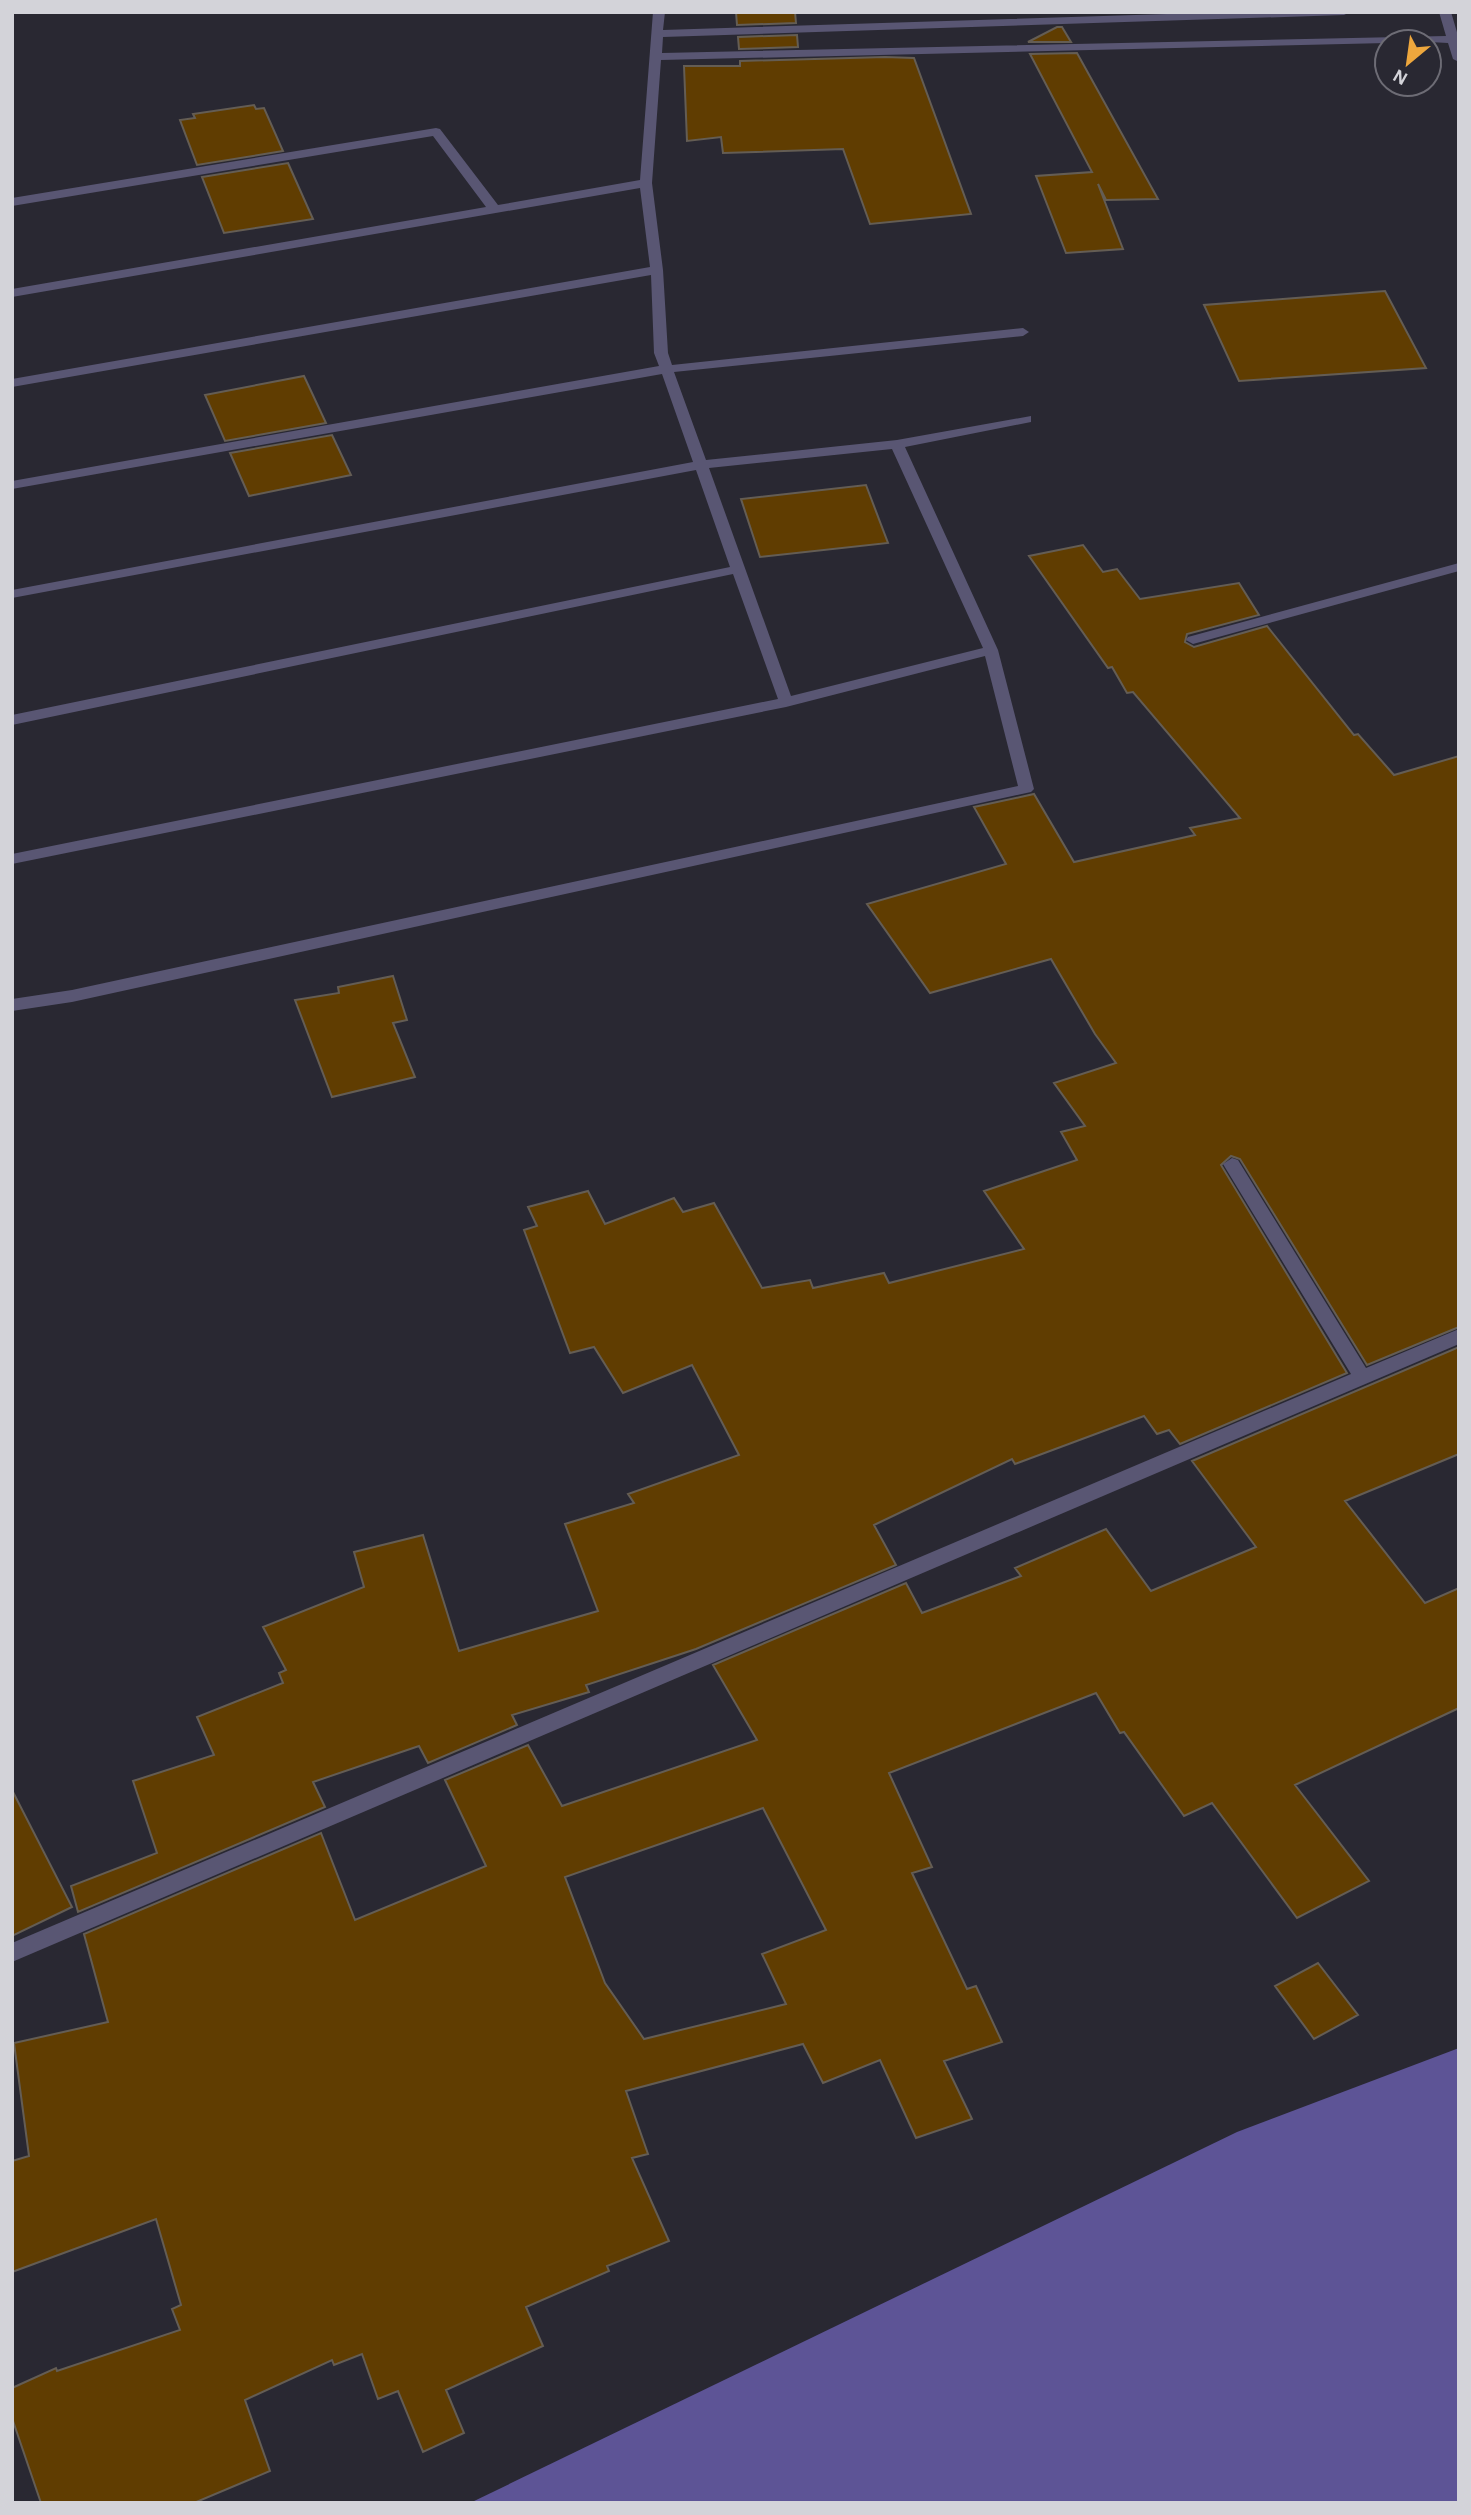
<svg xmlns="http://www.w3.org/2000/svg" width="1471" height="2515" font-family="'Alegreya Sans',sans-serif">
<style>
.water{fill:#5d5496}
.building{fill:#603d01;stroke:#645d54;stroke-width:2;fill-rule:evenodd}
.lines{fill:none;stroke-linecap:round;stroke-linejoin:round}
.minor{fill:#595673;fill-rule:evenodd}
</style>
<rect width="100%" height="100%" fill="#292832"/>
<path class="water" d="M1459,2048v455h-989l767,-371z"/>
<path class="building" d="M736,12h59l1,11 -59,2z
M1057,27h5l9,15h-43z
M797,35l1,12 -59,2 -1,-12z
M1077,53l81,146 -52,1 -8,-16 25,65 -57,4 -30,-77 56,-4 -62,-118z
M885,57l29,1 57,156 -101,10 -27,-75 -120,4 -2,-16 -34,4 -3,-75h56v-5z
M254,105l2,4 8,-1 19,43 -86,14 -17,-45 15,-2 -2,-4z
M288,163l25,56 -89,14 -22,-56z
M1385,291l41,77 -187,13 -35,-76z
M304,376l22,47 -101,18 -20,-46z
M332,435l19,40 -102,21 -19,-43z
M866,485l22,58 -128,14 -19,-58z
M1083,545l20,27 14,-3 23,30 99,-16 20,32 -72,19 -2,8 9,5 73,-21 87,109 4,-1 36,41 65,-19v571l-92,38 -127,-206 -9,-3 -10,9 126,208 -167,71 -11,-14 -12,4 -13,-18 -129,48 -3,-5 -138,66 22,40 -200,84 -110,36 3,7 -77,23 5,10 -89,38 -9,-17 -106,36 12,25 -247,105 -7,-26 86,-33 -24,-72 81,-26 -17,-38 86,-34 -4,-10 7,-3 -23,-43 101,-40 -10,-35 69,-17 36,116 139,-40 -33,-87 69,-21 -6,-9 111,-39 -47,-90 -69,28 -29,-46 -24,6 -46,-123 13,-4 -9,-19 60,-16 17,33 69,-26 9,14 31,-9 48,85 48,-8 3,8 71,-15 5,10 135,-34 -40,-58 93,-31 -16,-28 24,-6 -31,-43 62,-20 -21,-29 -44,-75 -121,34 -63,-89 139,-40 -32,-57 60,-13 40,68 121,-27 -5,-7 50,-10 -107,-126 -6,1 -15,-26 -4,1 -79,-112z
M393,976l14,44 -14,3 22,54 -83,20 -37,-97 44,-7 -1,-6z
M1459,1347v107l-114,47 80,102 34,-15v120l-164,77 74,96 -72,37 -85,-115 -28,13 -60,-84 -4,1 -24,-40 -207,80 43,94 -20,6 55,116 9,-3 26,56 -58,19 28,58 -56,19 -36,-78 -57,23 -20,-39 -177,47 22,63 -16,4 37,83 -62,25 2,5 -83,36 17,39 -97,44 18,43 -41,19 -25,-61 -20,8 -16,-45 -28,11 -2,-5 -87,40 25,71 -76,32h-153l-29,-85v-30l44,-20 1,3 123,-41 -8,-21 9,-4 -25,-86 -144,53v-111l17,-5 -15,-113 94,-21 -24,-88 237,-101 34,87 131,-54 -41,-86 83,-35 34,61 195,-66 -44,-75 193,-82 16,30 99,-37 -6,-8 91,-39 45,62 105,-44 -64,-86zM763,1808l63,122 -64,24 24,50 -142,35 -39,-56 -40,-106z
M12,1790l60,117 -60,29z
M1318,1963l40,52 -44,24 -39,-53z"/>
<g class="lines">
<path class="minor" d="M653,12h12l-2,18 567,-18h120l-6,3 -681,22 -1,16 784,-17 -7,-24h12l8,27v23l-6,-3 -5,-16 -19,-1 -768,18 -9,123 11,87 5,83 4,12 351,-37 6,4 -6,4 -349,36 32,88 191,-20 134,-24v6l-5,1 -121,24 93,203 36,139 -3,3 -959,210 -60,9v-12l60,-9 946,-204 -33,-130 -199,51 -774,157v-10l766,-155 -45,-125 -721,151v-10l718,-148 -34,-97 -684,128v-8l681,-128 -31,-88 -650,115v-8l647,-115 -5,-13 -3,-78 -639,112v-8l638,-112 -10,-79 -628,109v-8l474,-82 -53,-71 -421,70v-8l424,-70 4,1 58,76 142,-25zM892,449l91,199 -192,48 -82,-228z
M1459,563v8l-266,73 -7,-4 2,-3z
M1232,1158l6,2 128,208 93,-39v15l-1447,618v-19l1339,-569 -128,-210z"/>
</g>
<rect width="1471" height="2515" fill="none" stroke="#d3d3d9" stroke-width="28"/>
<g transform="translate(1408 63) rotate(209)"><circle r="33" fill="#292832" stroke="#6d6c75" stroke-width="2"/>
<path d="M0-5L12 26L0 18L-12 26Z" fill="#eea73d"/>
<text y="-10" font-size="19" font-weight="bold" text-anchor="middle" fill="#d3d3d9">N</text>
</g>
</svg>
